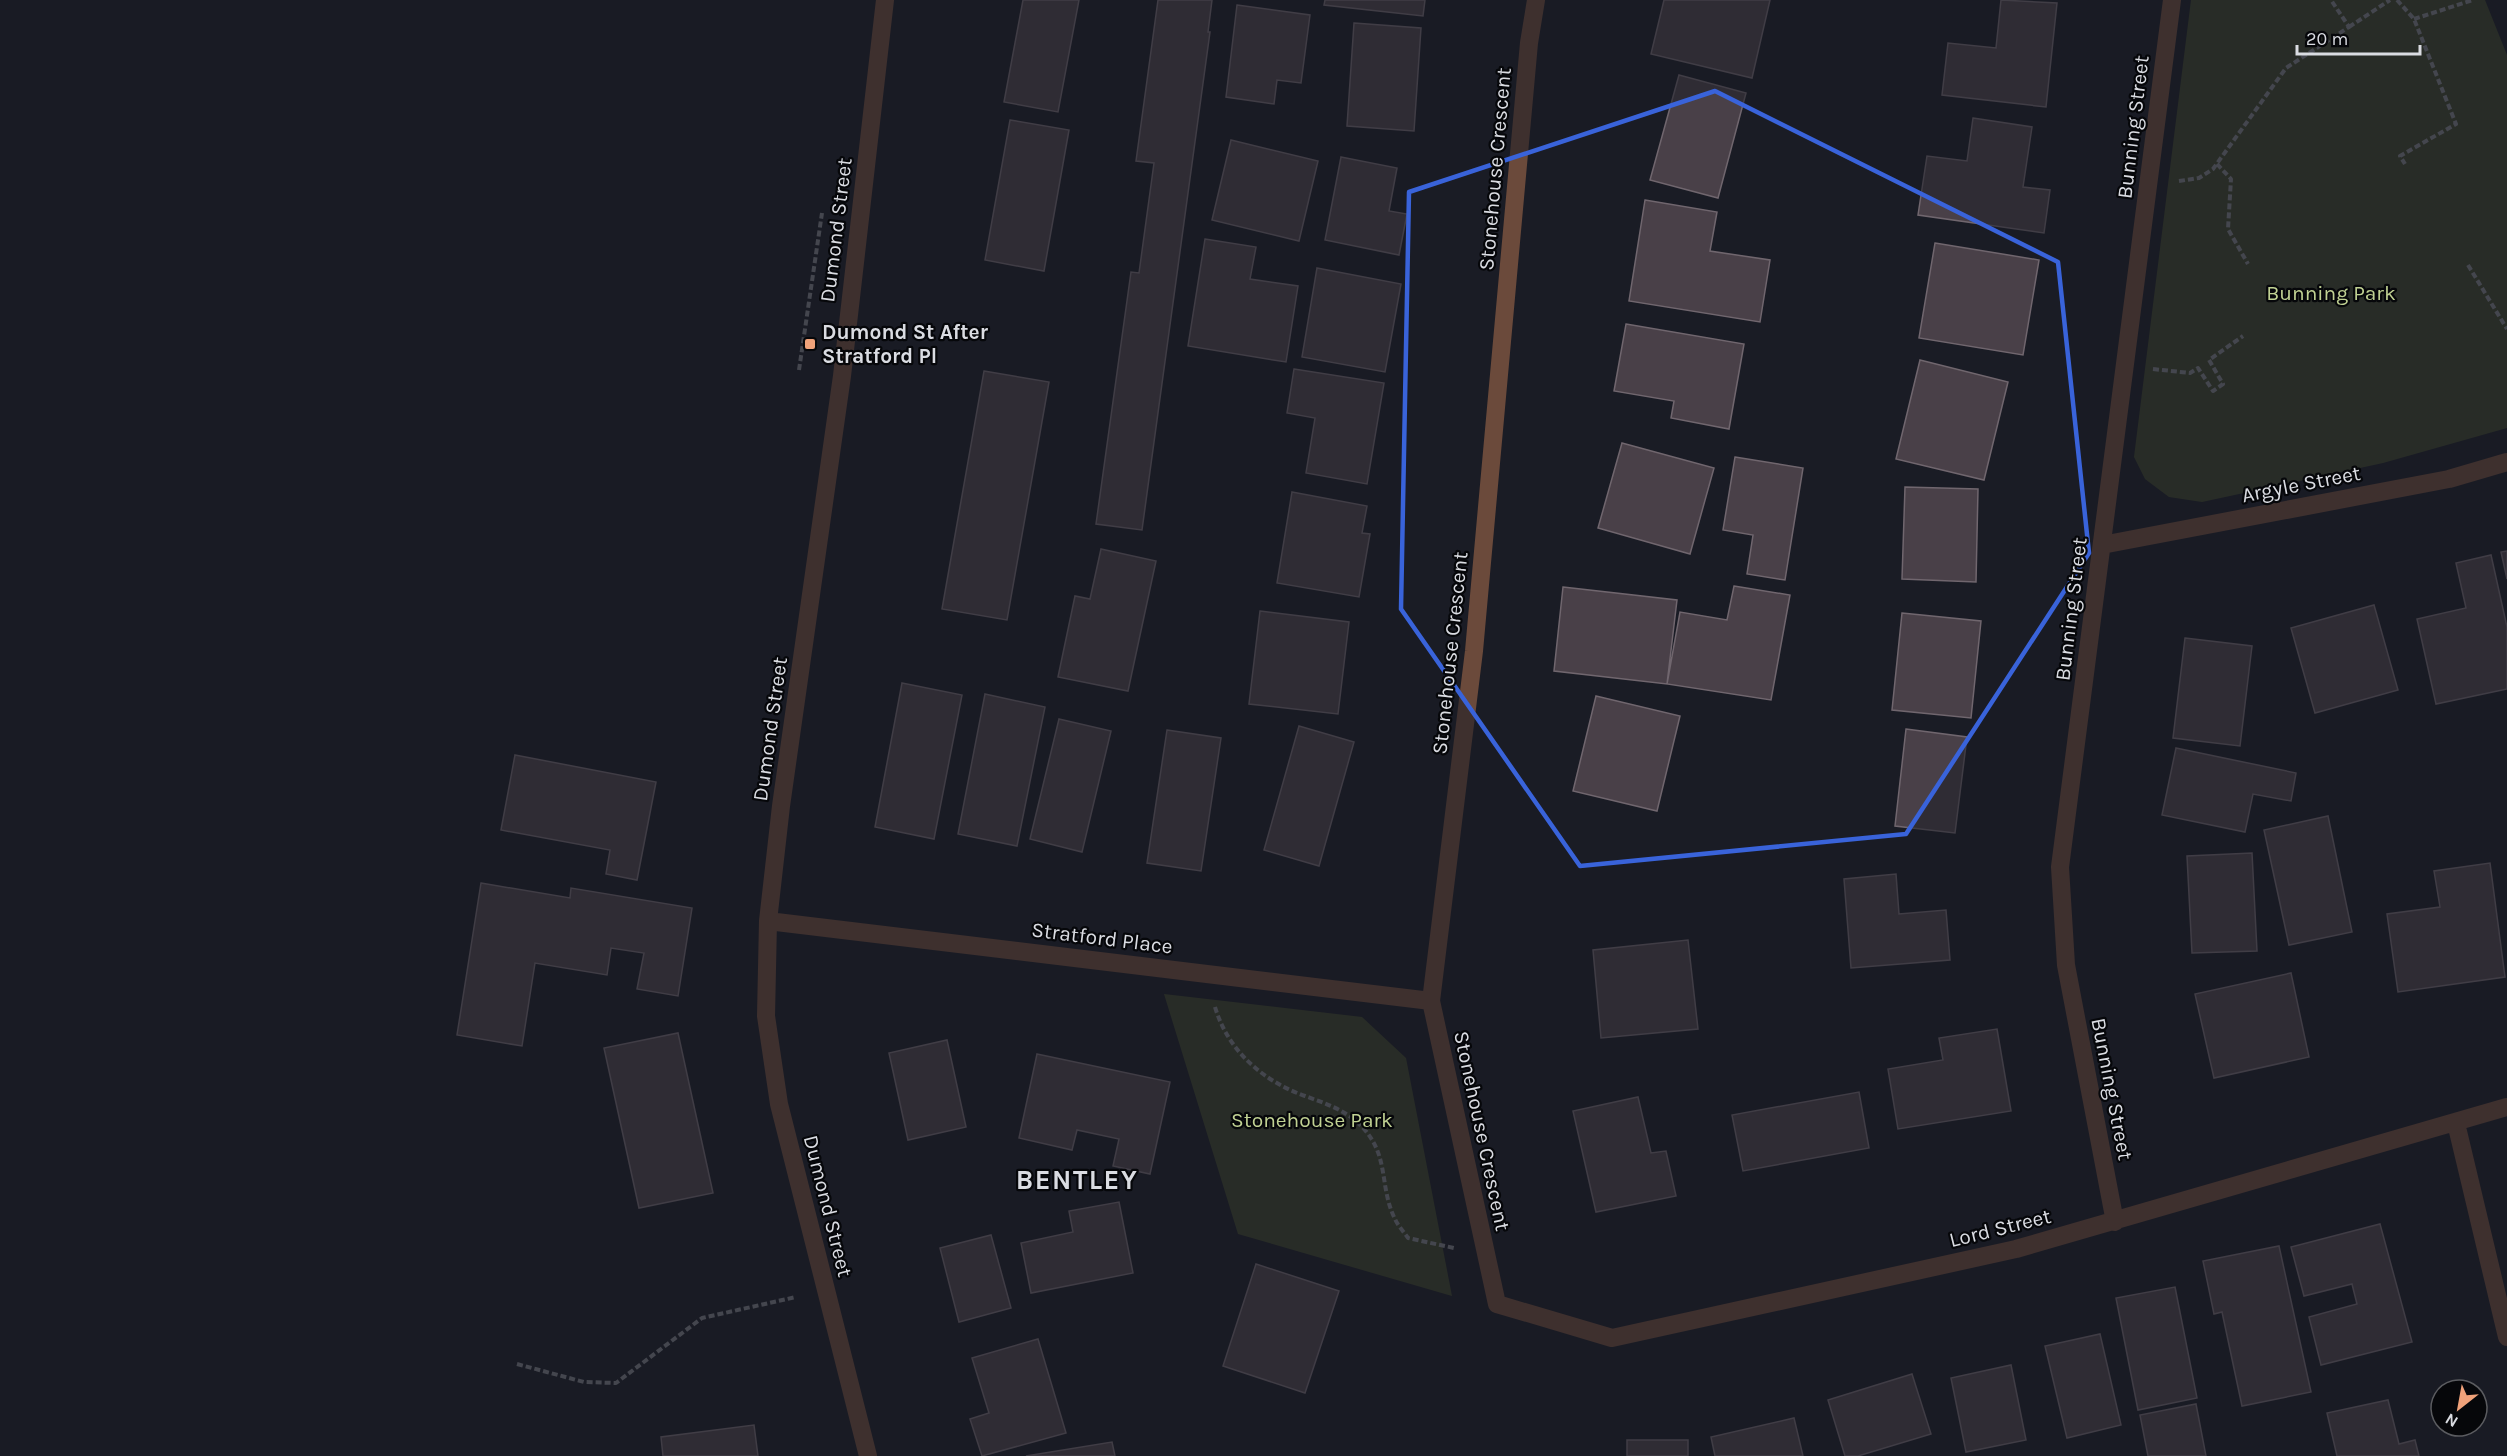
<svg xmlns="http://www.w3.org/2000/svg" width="2507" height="1456" font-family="Karla,sans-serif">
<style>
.green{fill:#3b422a}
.building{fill:#494048;stroke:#70666e;stroke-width:1.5}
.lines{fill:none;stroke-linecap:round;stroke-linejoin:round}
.path{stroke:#787a81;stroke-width:4;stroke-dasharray:6 3;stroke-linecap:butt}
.minor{stroke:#6b4a3b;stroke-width:18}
.marked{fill:none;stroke:#3963da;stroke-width:4.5;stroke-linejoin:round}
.poi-dot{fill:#f0a27a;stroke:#06070a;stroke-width:2}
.labels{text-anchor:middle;stroke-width:4.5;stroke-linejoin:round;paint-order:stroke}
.street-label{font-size:21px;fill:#dadce2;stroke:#06070a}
.park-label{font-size:21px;fill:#c1d293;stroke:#06070a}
.poi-label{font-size:21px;font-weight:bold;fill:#dadce2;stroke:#06070a;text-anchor:start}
.district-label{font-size:27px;font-weight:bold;letter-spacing:1.5px;fill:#dadce2;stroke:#06070a}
</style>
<rect width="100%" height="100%" fill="#1a1c25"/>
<path class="green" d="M2191,0h294l22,55v373l-124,35 -181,39 -33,-5 -24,-18 -11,-22z
M1164,994l198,23 44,41 46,238 -214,-62z"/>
<path class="building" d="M1023,0h56l-21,112 -54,-10z
M1158,0h54l-4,32h2l-68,498 -46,-6 35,-252 8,1 15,-110 -18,-2z
M1325,0h100l-2,16 -99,-11z
M1664,0h106l-18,78 -101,-24z
M2001,0l56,3 -11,104 -104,-12 6,-52 48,5z
M1237,5l73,10 -9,68 -24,-3 -3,24 -48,-7z
M1354,23l67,5 -7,103 -67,-5z
M1679,75l67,18 -28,105 -68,-18z
M1973,118l59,9 -9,60 27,3 -6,43 -126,-18 9,-59 40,5z
M1010,120l59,10 -25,141 -59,-11z
M1231,140l87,21 -19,80 -87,-21z
M1341,157l56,11 -8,43 18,3 -8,41 -74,-15z
M1645,200l72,12 -7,39 60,9 -10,62 -131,-21z
M1205,239l51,8 -6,32 48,7 -12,76 -98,-16z
M1935,243l104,17 -16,95 -104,-17z
M1317,268l84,16 -16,88 -83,-15z
M1626,324l118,20 -15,85 -58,-11 3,-17 -60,-10z
M1920,360l88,22 -24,98 -88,-21z
M1294,369l90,14 -17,101 -61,-11 9,-55 -28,-5z
M984,371l65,11 -42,238 -65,-11z
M1622,443l92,25 -24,86 -92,-26z
M1735,457l68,11 -18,112 -38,-6 6,-39 -30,-5z
M1905,487l73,2 -2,93 -74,-3z
M1292,492l75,14 -5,27 8,1 -11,63 -82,-14z
M1101,549l55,12 -28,130 -70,-14 17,-81 15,3z
M2507,551v28l-6,-27z
M2491,555l16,72v62l-71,15 -19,-85 49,-11 -10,-45z
M1734,586l56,9 -19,105 -104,-16 13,-72 47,8z
M1563,587l114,13 -10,84 -113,-13z
M2374,605l24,85 -83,23 -24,-85z
M1260,611l89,11 -11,92 -89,-10z
M1902,613l79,8 -10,97 -79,-8z
M2185,638l67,8 -12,100 -67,-8z
M902,683l60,12 -28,144 -59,-12z
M985,694l60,13 -28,139 -59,-12z
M1596,696l84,20 -23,95 -84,-20z
M1059,719l52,12 -29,121 -52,-13z
M1299,726l55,16 -35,124 -55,-16z
M1906,729l61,8 -12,96 -60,-7z
M1167,730l54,8 -20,133 -54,-8z
M2176,748l120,25 -5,28 -38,-7 -8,38 -83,-17z
M515,755l141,27 -19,98 -31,-6 4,-24 -109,-20z
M2328,816l24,116 -63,13 -25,-115z
M2252,853l5,98 -65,2 -5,-97z
M2490,863l15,114 -107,15 -11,-78 53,-7 -6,-36z
M1896,874l3,40 47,-4 4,50 -99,8 -7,-89z
M481,883l89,15 1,-10 121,20 -14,88 -41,-7 7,-36 -33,-5 -4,27 -72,-12 -13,83 -65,-11z
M1688,940l10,89 -97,9 -8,-88z
M2291,973l18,84 -95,21 -19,-84z
M1997,1029l14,82 -113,18 -10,-60 55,-9 -4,-22z
M678,1033l35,160 -74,15 -35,-160z
M947,1040l19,87 -58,13 -19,-87z
M1037,1054l133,28 -20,92 -37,-8 6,-27 -42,-9 -5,20 -53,-12z
M1859,1092l10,56 -126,23 -11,-56z
M1638,1097l13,56 15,-2 10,45 -80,16 -23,-101z
M1119,1202l14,71 -102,20 -10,-50 52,-11 -4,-21z
M2380,1224l32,118 -91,23 -12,-48 48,-13 -5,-20 -48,12 -13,-49z
M991,1235l20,73 -52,14 -19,-74z
M2279,1246l32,146 -69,14 -20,-94 -8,2 -11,-53z
M1256,1264l83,27 -34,102 -82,-27z
M2175,1287l22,111 -59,12 -22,-112z
M2100,1334l21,91 -54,13 -22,-92z
M1038,1339l28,94 -84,23 -12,-37 19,-6 -17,-55z
M2011,1365l15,75 -60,12 -15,-74z
M1912,1374l19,60 -73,22h-13l-17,-56z
M2388,1400l11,44 16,-4 4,16h-82l-10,-43z
M2196,1404l10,52h-58l-8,-41z
M1794,1418l9,38h-88l-4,-19z
M754,1425l4,31h-95l-2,-19z
M1627,1440h61v16h-61z
M1112,1442l3,14h-89z"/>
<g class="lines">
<path class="path" d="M2397,0l17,19 42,105 -56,32 5,8
M2414,19l59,-19
M2349,27l41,-27
M2217,164l14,15 -3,50 20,35
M2179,181l20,-3 14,-9 73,-101 63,-41 -18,-27
M2468,265l39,64
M2153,369l37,4 8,-5 15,23 10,-7 -14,-24 34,-24
M799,370l23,-157
M1215,1007c13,44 48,74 90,89 19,7 38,13 53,27 33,30 20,62 37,96 3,7 9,13 13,19l46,10
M517,1364l67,18 32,1 86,-65 94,-21"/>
<path class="minor" d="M1536,0l-7,43 -55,608 -43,350 66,303 115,34 404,-89 491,-142
M2102,545l347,-66 58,-17
M768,921l663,80
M2456,1123l51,214
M2115,1222l-49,-257 -6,-98 112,-867
M868,1456l-89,-352 -13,-88 2,-95 13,-115 61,-430 43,-376"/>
</g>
<path d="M0 0H2507V1456H0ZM1715,91l343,171 31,291 -183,281 -326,32 -179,-257 8,-417z" fill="#1a1c25" fill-opacity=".55" fill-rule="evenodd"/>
<path class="marked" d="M1715,91l343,171 31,291 -183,281 -326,32 -179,-257 8,-417z"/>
<rect class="poi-dot" x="804" y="338" width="12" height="12" rx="3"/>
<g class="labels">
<g class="street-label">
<text transform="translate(2133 127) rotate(-83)" y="7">Bunning Street</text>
<text transform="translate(1495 169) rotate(-85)" y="7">Stonehouse Crescent</text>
<text transform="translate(836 230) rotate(-83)" y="7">Dumond Street</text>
<text transform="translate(2301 484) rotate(-11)" y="7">Argyle Street</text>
<text transform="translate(2071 609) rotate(-83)" y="7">Bunning Street</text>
<text transform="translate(1450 653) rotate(-84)" y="7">Stonehouse Crescent</text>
<text transform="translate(770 729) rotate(-82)" y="7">Dumond Street</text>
<text transform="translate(1102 938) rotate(7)" y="7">Stratford Place</text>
<text transform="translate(2112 1089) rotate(79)" y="7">Bunning Street</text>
<text transform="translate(1482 1131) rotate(78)" y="7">Stonehouse Crescent</text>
<text transform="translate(828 1206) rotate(76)" y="7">Dumond Street</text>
<text transform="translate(2000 1228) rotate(-14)" y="7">Lord Street</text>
</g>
<g class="park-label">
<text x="2331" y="300">Bunning Park</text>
<text x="1312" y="1127">Stonehouse Park</text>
</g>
<g class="poi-label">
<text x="822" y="339">Dumond St After<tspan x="822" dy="24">Stratford Pl</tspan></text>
</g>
<g class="district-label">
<text x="1077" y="1189">BENTLEY</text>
</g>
</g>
<g transform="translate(2459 1408) rotate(211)"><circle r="28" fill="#06070a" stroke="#5b5c60" stroke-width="1.5"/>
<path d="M0-4.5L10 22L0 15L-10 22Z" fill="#f0a27a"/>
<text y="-9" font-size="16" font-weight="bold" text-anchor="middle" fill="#dadce2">N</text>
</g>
<path d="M2297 45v9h123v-9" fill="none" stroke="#dadce2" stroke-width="3"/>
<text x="2306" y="45" font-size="18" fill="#dadce2" stroke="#06070a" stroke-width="4.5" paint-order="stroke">20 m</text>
</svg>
